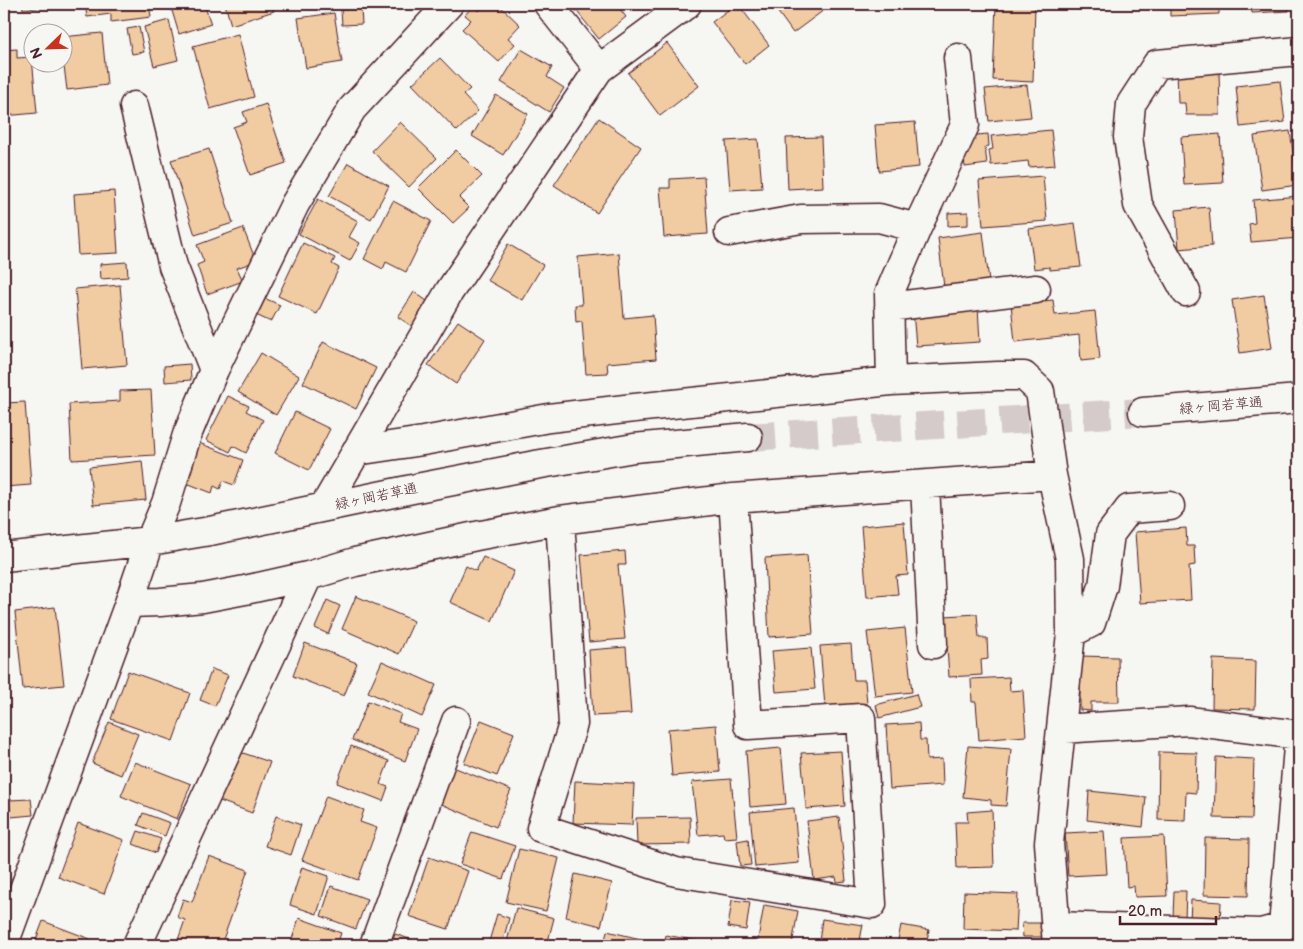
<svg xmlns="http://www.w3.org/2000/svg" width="1303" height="949" font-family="'Balsamiq Sans','Klee One',sans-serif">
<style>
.building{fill:#f1cba1;stroke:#4a1f2b}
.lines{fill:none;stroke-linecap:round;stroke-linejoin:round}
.minor-tunnel{stroke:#d4cbca;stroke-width:28;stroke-dasharray:28 14;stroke-linecap:butt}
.minor-casing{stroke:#4a1f2b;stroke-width:31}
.minor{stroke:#f6f6f2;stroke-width:28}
.labels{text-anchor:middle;stroke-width:4;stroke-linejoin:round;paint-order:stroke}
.street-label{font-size:14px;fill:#4a1f2b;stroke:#f6f6f2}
</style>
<rect width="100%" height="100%" fill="#f6f6f2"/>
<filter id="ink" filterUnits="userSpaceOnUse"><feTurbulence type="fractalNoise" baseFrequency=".02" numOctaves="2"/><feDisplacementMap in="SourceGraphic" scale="10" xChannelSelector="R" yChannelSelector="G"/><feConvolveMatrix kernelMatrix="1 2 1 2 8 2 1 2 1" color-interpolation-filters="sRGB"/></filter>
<g filter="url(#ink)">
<path class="building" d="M22,4h34v2l-33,3z
M85,4h64l2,13 -40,5v-8l-24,3z
M170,4h34l7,20 -32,10z
M225,4h47l2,7 -43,14z
M486,4h12l22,21 -12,13 7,6 -16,18 -37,-33 9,-9 -6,-5 8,-9 6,5z
M571,4h45l10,13 -27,22z
M736,4h2l31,41 -24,19 -33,-42z
M772,4h47l5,6 -31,23z
M996,4h39l-2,78 -40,-2z
M1170,4h49v10l-49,2z
M1251,4h37l1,7 -37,2z
M361,9l1,15 -20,1 -1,-15z
M334,13l8,49 -36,6 -8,-50z
M169,20l9,40 -24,6 -10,-39z
M139,27l5,25 -12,2 -5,-25z
M102,33l5,52 -40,5 -5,-40v-13z
M238,34l16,63 -44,12 -17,-63z
M667,43l32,43 -39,30 -32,-43z
M17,49v9l15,-1 5,56 -33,3v-66z
M521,49l31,18 -5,10 17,11 -15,24 -48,-30z
M440,58l30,31 -7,6 15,16 -21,20 -45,-47z
M1177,69h42l1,46h-34l-1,-12h-7z
M1280,81l5,41 -45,5 -4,-41z
M1027,85l4,32 -42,4 -4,-32z
M496,95l32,19 -25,41 -31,-19z
M266,104l20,59 -36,12 -17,-48 14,-5 -4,-10z
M599,118l42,29 -44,66 -43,-28z
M400,122l37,36 -28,29 -37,-36z
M915,122l4,45 -40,4 -4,-46z
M1051,130l4,35 -26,2 -1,-6 -37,4 -2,-15 4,-1 -2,-13z
M1290,131l8,54 -36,5 -8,-54z
M988,134l1,12 -4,1 2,17 -22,3 -2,-16 3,-15z
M1220,134l3,49 -39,2 -3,-48z
M821,137l2,50 -35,2 -2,-51z
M758,139l4,49 -32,2 -4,-49z
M209,149l24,74 -38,12 -24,-75z
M456,150l26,26 -23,22 10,10 -16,15 -35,-35z
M348,163l41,23 -18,33 -42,-23z
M1043,176l4,45 -64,5 -4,-45z
M704,177l4,57 -44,3 -4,-49h10v-9z
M114,191l4,62 -40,2 -4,-61z
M1299,196v42l-48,4 -2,-18 6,-1 -2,-23z
M318,199l40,22 -9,16 11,6 -10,18 -51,-27z
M393,201l38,20 -25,51 -20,-10 -3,7 -19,-10z
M1209,207l3,39 -33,3 -3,-39z
M968,212v13l-20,1v-13z
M1075,223l6,44 -31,3v-3l-16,2 -5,-40z
M243,228l13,33 -19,7 6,13 -36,13 -10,-29 7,-3 -7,-17z
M983,232l6,49 -45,6 -6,-49z
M303,243l32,15 -3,6 7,4 -22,46 -39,-18z
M508,244l35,21 -21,35 -35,-20z
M619,253l5,65 29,-3 3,44 -49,4 1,10 -22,1 -4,-53 -6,1 -1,-17h7l-4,-48z
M127,262l1,15 -27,2 -1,-15z
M120,285l7,80 -45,4 -7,-80z
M414,292l16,11 -17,24 -15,-10z
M1264,295l8,53 -32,5 -8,-53z
M264,298l16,7 -9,17 -15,-7z
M1053,300l2,15 40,-4 5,48 -19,2 -2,-26 -64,7 -4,-38z
M978,307l2,35 -64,4 -3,-34z
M458,321l27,18 -29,45 -28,-19z
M323,342l53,26 -20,41 -53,-26z
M261,353l38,23 -23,39 -38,-23z
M190,364l1,16 -26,2 -1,-16z
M151,390l4,65 -83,5 -3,-56 51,-3v-10z
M228,396l21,10 -3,5 17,9 -17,33 -13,-7 -3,6 -24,-12z
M25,402l6,83 -27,2v-84z
M295,412l35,17 -21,41 -34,-17z
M199,443l44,17 -9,25 -11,-4 -3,8 -6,-3 -2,7 -28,-11z
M142,461l4,39 -53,5 -4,-38z
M904,522l4,53 -12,1 2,18 -31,3 -6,-71z
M1186,528l1,18h7l1,19 -6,1 2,34 -51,3 -5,-71z
M625,551l1,14h-8l7,74 -36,3 -8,-87z
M807,555l6,79 -44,3 -4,-79z
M483,557l31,14 -22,50 -42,-19 16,-36 10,5z
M356,596l58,25 -15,33 -57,-25z
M327,600l13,6 -12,28 -13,-6z
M55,607l9,78 -41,4 -8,-77z
M977,614l2,24h8l1,21 -7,1 1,15 -33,2 -4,-61z
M905,628l7,64 -37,4 -8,-64z
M305,643l52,20 -13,33 -51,-20z
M851,644l3,36h11l2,24 -42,3 -5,-61z
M626,647l5,67 -38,2 -4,-66z
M811,648l4,41 -39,3 -4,-41z
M1080,656l38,1 1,45h-28v9l-11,-1z
M1213,659l43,2 -1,48 -43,-1z
M382,661l54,24 -14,32 -54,-25z
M212,669l16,6 -13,31 -15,-6z
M128,671l62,22 -17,48 -62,-22z
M1009,677l1,14 13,-1 3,46 -47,4 -3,-38h-4l-1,-23z
M916,694l4,13 -41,11 -3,-13z
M368,701l33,13 -3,8 19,7 -12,32 -53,-21z
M481,720l33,13 -17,43 -33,-13z
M109,722l29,12 -17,41 -29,-12z
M919,723l1,17h6l1,20 15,-1 1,26 -53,4 -4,-64z
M716,725l4,47 -48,4 -4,-47z
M351,746l38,15 -9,23 8,3 -5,14 -46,-18z
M968,746l43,3 -5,57 -15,-1v-5l-28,-3z
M781,748l5,56 -36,3 -4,-56z
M237,751l33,11 -18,51 -32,-12z
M841,751l4,55 -39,3 -5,-56z
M1159,752l38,1 -1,40 -10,-1 -1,29 -27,-1z
M1216,757l38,2 -2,60 -38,-1z
M135,762l56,22 -14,35 -56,-23z
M453,767l58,23 -15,37 -57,-24z
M731,779l6,58 -13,1 -1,-5 -25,2 -6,-53z
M575,781l59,3 -2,41 -59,-2z
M1089,791l57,6 -3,30 -56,-7z
M326,796l38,14 -4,12 17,6 -19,52 -56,-20z
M31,799l2,16 -22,2 -2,-17z
M794,808l5,55 -44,4 -5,-55z
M992,810l2,57 -37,1 -2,-46h13l-1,-10z
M143,813l27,10 -5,13 -27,-11z
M4,814h1l2,31h-3z
M276,816l25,9 -10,30 -26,-9z
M690,817l1,27 -54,1 -1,-27z
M839,817l7,64 -9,1 -1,-5 -22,3 -7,-59z
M78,823l46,17 -20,54 -46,-17z
M138,831l23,8 -5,14 -23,-9z
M1104,831l3,43 -39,2 -3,-43z
M472,832l43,14 -12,33 -43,-15z
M1164,836l3,60 -32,1 -1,-11 -7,1 -3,-49z
M1205,838l44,1 -1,57 -44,-1z
M748,839l3,26 -11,1 -3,-25z
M519,849l40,9 -13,53 -40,-9z
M209,856l39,14 -27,75h-29l-14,-5 7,-20 -8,-3 6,-18 9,3z
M429,857l39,14 -20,58 -39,-13z
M302,867l27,9 -12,38 -27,-9z
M575,874l37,9 -11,43 -35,-9z
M331,886l36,13 -11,30 -35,-13z
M1174,891h12l-1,28 -12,-1z
M964,892l54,2 -2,37 -53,-2z
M732,900l18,2 -4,28 -18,-3z
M1191,900l30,2 -1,20 -30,-1z
M764,905l34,6 -6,34h-35z
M516,908l38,10 -7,27h-41z
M497,914l12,4 -7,27h-14z
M299,918l42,15 -4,12h-47z
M822,919l41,6 -4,20h-50l1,-5 9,2z
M43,921l47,18 -2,6h-54z
M1022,923h22l1,14h-22z
M901,925l28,5 -3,15h-29z
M607,931l38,9 -1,5h-40z
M395,934l32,11h-36z
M666,935l37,7 -1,3h-38z
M962,939l53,1v5h-53z"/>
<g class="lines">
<path class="minor-tunnel" d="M748,437l395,-25"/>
<defs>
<path id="minor" d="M548,4l51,65
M134,106l39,160 41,104
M729,232l72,-13 78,-1 38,10
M1186,292l-48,-87 -10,-68 3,-33 26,-40 142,-13
M889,307l147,-18
M891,381l-2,-87 28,-66 48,-103 -7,-67
M1143,412l156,-13
M1052,475l18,84 1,74 -22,210 8,102
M925,485l8,159
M324,507l125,-215 150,-223 88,-65
M560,520l13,204 -32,104 135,44 196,32 -11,-186 -113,7 -15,-227
M4,557l146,-16 60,-10 212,-44 113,-22 99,-17 114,-11
M129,603l31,-1 43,-4 42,-8 63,-14 47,-14 121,-26 84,-16 173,-22 319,-23 -12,-84 -16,-15h-26l-107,5 -266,28 -76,9 -126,23 -67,10
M1071,633l20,-10 12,-37 7,-52 19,-25 41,-3
M1061,729l128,-8 110,14
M1055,926l206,7 22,-6 16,-192
M4,944l125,-341 21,-62 16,-38 21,-68 27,-65 81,-166 57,-95 97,-105
M137,945l171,-369
M374,945l82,-224"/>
</defs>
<use href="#minor" class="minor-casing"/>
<use href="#minor" class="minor"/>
</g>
</g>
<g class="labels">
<g class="street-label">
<text transform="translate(1221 405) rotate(-5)" y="5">緑ヶ岡若草通</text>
<text transform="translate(376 496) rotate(-12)" y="5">緑ヶ岡若草通</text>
</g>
</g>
<rect width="1303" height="949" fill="none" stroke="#f6f6f2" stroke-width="20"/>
<rect x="10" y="10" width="1283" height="929" fill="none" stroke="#4a1f2b" stroke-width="2" filter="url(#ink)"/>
<g transform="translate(48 48) rotate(247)"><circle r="24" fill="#f6f6f2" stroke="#b1a0a2"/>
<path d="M0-4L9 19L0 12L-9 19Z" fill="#c8321e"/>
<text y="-8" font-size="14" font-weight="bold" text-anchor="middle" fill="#4a1f2b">N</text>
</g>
<path d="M1120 916v8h96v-8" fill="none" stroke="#4a1f2b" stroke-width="2.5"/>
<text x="1128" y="916" font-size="15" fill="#4a1f2b" stroke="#f6f6f2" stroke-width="4" paint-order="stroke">20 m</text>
</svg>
